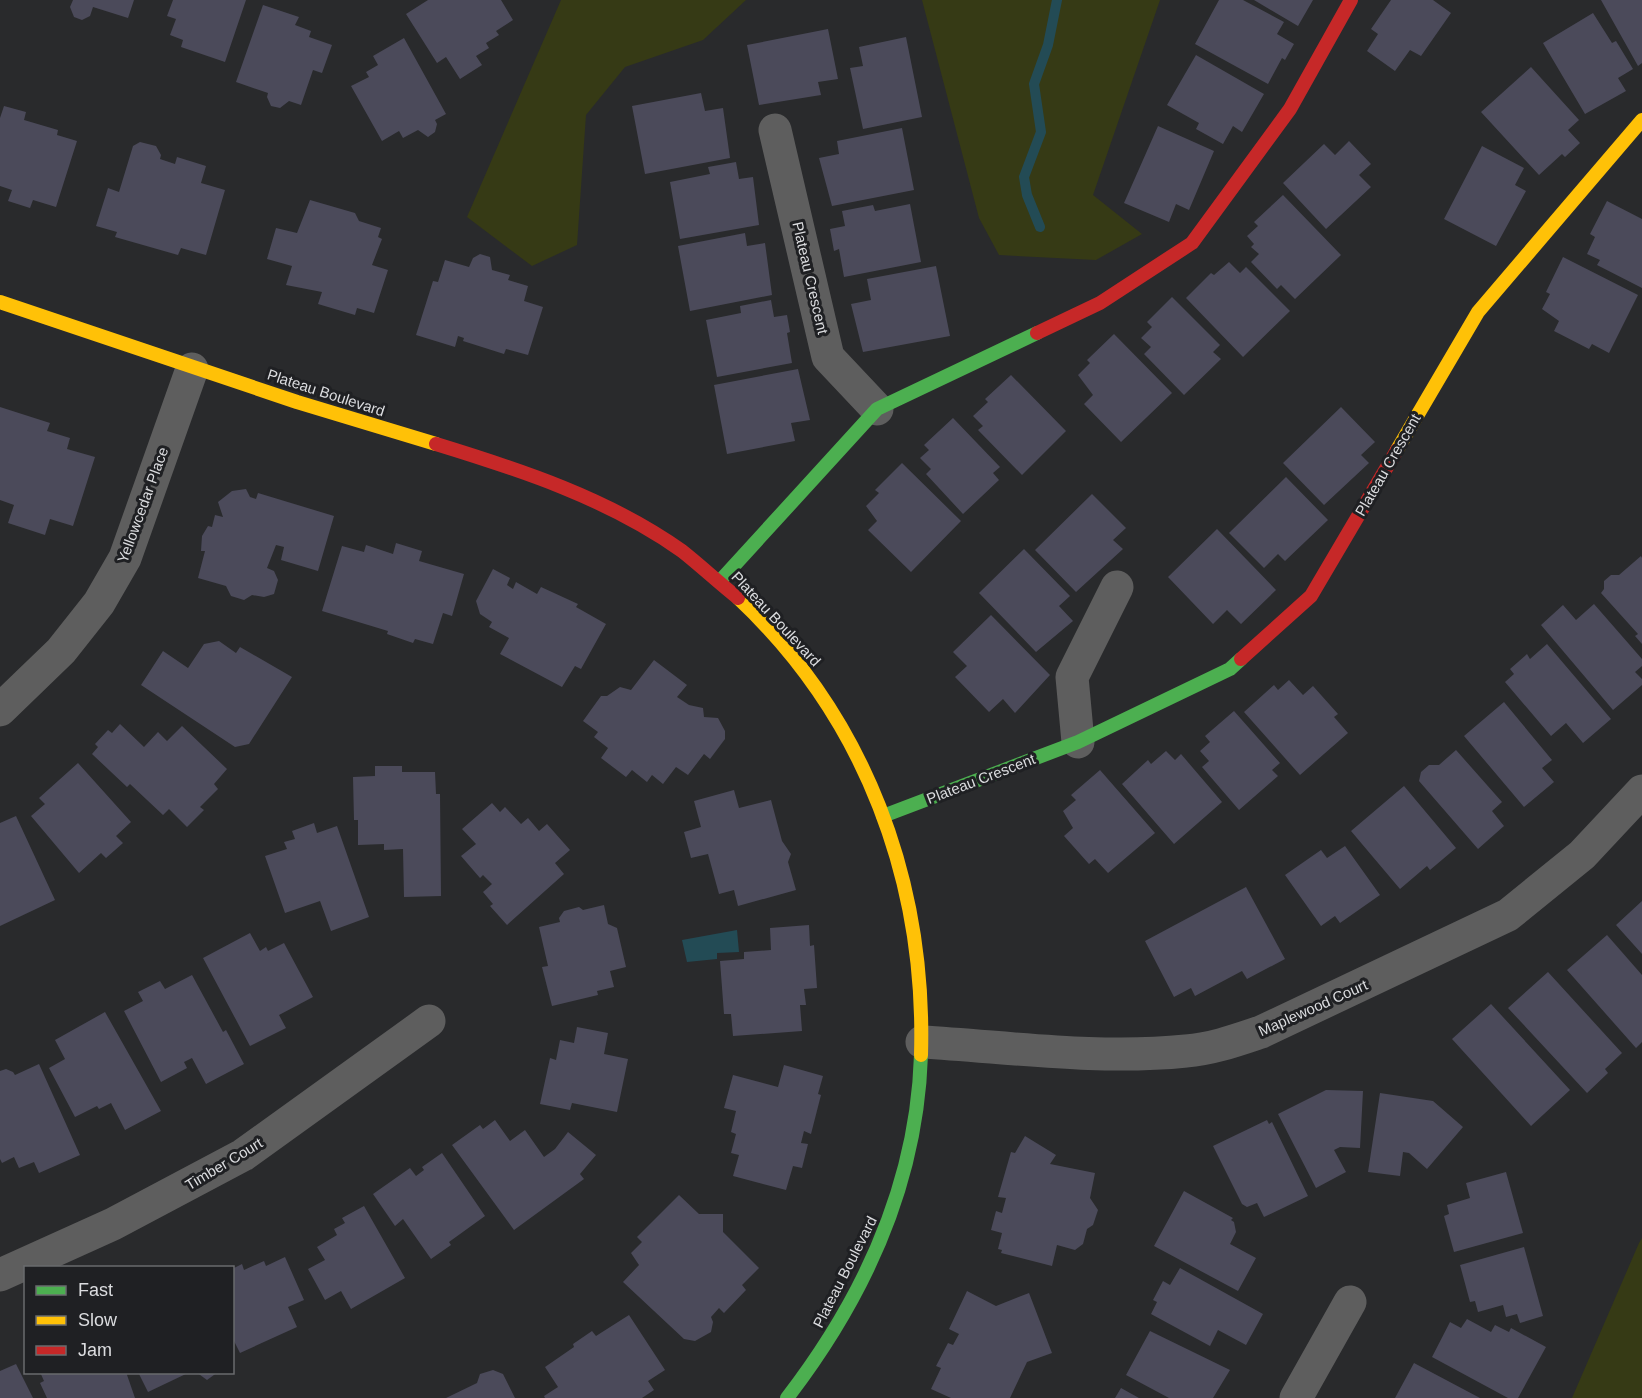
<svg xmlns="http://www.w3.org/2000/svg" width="1642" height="1398" font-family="Helvetica,sans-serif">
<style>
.green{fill:#363a15}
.water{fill:#234b55}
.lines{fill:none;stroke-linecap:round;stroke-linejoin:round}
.stream{stroke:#234b55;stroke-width:10}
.building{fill:#4b4a5a}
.street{stroke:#5e5e5e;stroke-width:33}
.fast{stroke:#4caf50;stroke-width:14}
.slow{stroke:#ffc107;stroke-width:14}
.jam{stroke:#c62828;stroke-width:14}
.labels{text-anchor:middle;stroke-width:6;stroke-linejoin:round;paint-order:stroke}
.street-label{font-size:15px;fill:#dbdcdf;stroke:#1f2023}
</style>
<rect width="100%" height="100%" fill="#292a2c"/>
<path class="green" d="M561,0h185l-43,40 -78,27 -39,48 -9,130 -45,21 -65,-49z
M922,0h238l-67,195 49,39 -46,26 -97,-5 -20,-37z
M1642,1238v160h-70l67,-155z"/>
<path class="water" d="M737,930l2,22 -22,1v6l-30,3 -5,-22z"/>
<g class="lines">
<path class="stream" d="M1040,227l-13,-32 -3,-18 17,-45 -7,-48 14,-39 9,-45"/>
</g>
<path class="building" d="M73,0h61l-6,18 -35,-11 -3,9 -8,4 -8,-3 -4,-10z
M173,0h73l-21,62 -44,-15 2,-7 -13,-5 6,-16 -9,-3z
M428,0h73l12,20 -17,11 3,4 -13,8 3,5 -13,8 6,9 -22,14 -14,-22 -9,6 -31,-49z
M1219,0h24l41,22 -7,12 17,10 -9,16 -3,-2 -14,26 -73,-40z
M1254,0h59l-15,26z
M1391,0h42l18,13 -30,43 -11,-6 -15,21 -28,-20 11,-17 -7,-5z
M1601,0h41v63l-4,3z
M263,5l36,12 -4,8 16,6 -2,6 23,8 -10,28 -9,-3 -12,35 -12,-4 -9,7 -9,-2 -4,-9 1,-4 -32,-11z
M1593,13l19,30 4,-2 17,28 -15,9 8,13 -41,23 -42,-71z
M828,29l10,50 -20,3 3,13 -62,10 -12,-60z
M906,37l16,80 -59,12 -13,-61 13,-2 -4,-19z
M404,38l42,76 -11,6 2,4 -2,8 -7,5 -10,-7 -15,8 -4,-7 -17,10 -31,-55 18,-9 -3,-5 12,-7 -5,-9z
M1196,55l68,39 -22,38 -9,-6 -10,18 -27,-15 3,-6 -32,-18z
M1531,67l48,53 -11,10 12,13 -15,14 -3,-3 -23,21 -58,-63z
M701,93l4,18 18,-3 7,50 -85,16 -13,-68z
M4,106l22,6 -2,8 34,10 -1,5 20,6 -21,66 -23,-7 -3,8 -22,-7 4,-11 -12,-4v-68z
M1158,126l56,25 -25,59 -13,-6 -7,18 -45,-19z
M902,128l12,62 -82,16 -13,-48 20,-4 -2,-13z
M1349,141l22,23 -12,11 12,12 -45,42 -43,-46 41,-39 11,11z
M140,142l16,4 5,9 -1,4 15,5 2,-7 29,9 -5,17 24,7 -19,65 -25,-7 -3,7 -63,-18 2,-5 -21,-6 12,-38 11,4 14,-46z
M1482,146l42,22 -9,17 11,6 -30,55 -52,-27z
M736,162l3,17 14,-2 6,48 -79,14 -10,-57 40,-8 -2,-7z
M1283,195l58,60 -46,44 -14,-14 -4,4 -26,-27 8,-8 -8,-7 3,-3 -7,-8 11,-10 -4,-4z
M310,200l45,13 4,8 22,7 -3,9 4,2 -10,26 16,5 -14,43 -17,-5 -2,7 -37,-11 4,-12 -36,-7 6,-19 -25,-7 9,-31 21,5z
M1607,201l35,18v69l-45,-23 3,-5 -13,-6 8,-17 -5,-3z
M910,204l11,58 -77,15 -5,-28 -5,2 -4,-22 15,-3 -3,-15 31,-6 2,6z
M745,233l2,13 18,-3 7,52 -82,16 -12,-65z
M480,254l10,3 2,13 18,5 -2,5 20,6 -4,15 19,6 -15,48 -22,-6 -2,5 -41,-13 1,-3 -6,-2 -3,11 -39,-12 17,-54 5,1 7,-22 24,7 4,-9z
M1563,257l75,38 -29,58 -17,-9 -3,5 -35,-18 5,-10 -17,-12 8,-15 -4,-2z
M1229,262l11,11 6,-6 44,44 -47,46 -57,-59 25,-25 3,2z
M936,266l14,70 -87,16 -12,-48 20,-4 -4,-21z
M1172,297l48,48 -7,7 8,7 -37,36 -40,-41 7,-7 -10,-9 11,-11 -5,-5z
M771,300l3,17 13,-2 3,17 -3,1 5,30 -75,14 -11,-57 35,-7 -1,-7z
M1114,334l58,59 -51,49 -37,-38 9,-9 -15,-20 12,-12 -3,-3z
M798,369l12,51 -19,3 4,18 -68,13 -13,-69z
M1011,375l55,56 -44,44 -44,-45 5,-4 -10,-10 15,-14 -3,-3z
M0,407l50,16 -3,8 23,7 -3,11 28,8 -22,69 -23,-7 -5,16 -37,-12 6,-18 -14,-5z
M1341,407l34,35 -14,13 8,8 -45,42 -41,-42z
M953,418l47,49 -7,6 6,7 -36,34 -37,-40 5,-5 -11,-11 9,-8 -5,-5z
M902,463l59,58 -50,51 -43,-42 9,-9 -11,-15 13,-13 -4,-3z
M1286,477l42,43 -43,41 -7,-7 -14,14 -35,-35z
M246,489l4,8 6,2 2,-6 76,23 -16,55 -37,-11 3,-13 -8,-2 -9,23 7,3 4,9 -4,14 -10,3 -12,-2 -8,5 -13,-4 -5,-10 -28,-8 7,-27h-4l1,-15 6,-10 4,1 3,-12 8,2 -5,-15 14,-11z
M1092,494l34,34 -13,12 10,9 -47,43 -41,-42z
M1217,529l59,61 -35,34 -14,-14 -14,14 -45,-47z
M396,543l26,8 -3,10 45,13 -12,42 -9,-3 -10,31 -18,-5 -2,4 -26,-9 1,-3 -66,-20 20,-65 22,6 2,-7 27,9z
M1024,549l46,47 -11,10 14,15 -37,31 -57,-59z
M1641,556l1,2v86l-7,-8 3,-2 -37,-41 3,-4v-8l7,-6h8z
M493,569l17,9 -3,7 6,4 3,-7 21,12 4,-7 37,17 -2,3 30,17 -25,45 -6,-3 -13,21 -62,-33 9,-16 -20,-11 3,-5 -12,-8 -4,-13z
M1594,604l48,55v7l-7,6 7,7v6l-29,25 -72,-85 22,-20 13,15z
M991,615l59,60 -35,38 -12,-14 -14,13 -34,-35 12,-11 -14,-14z
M219,641l17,12 4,-6 52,30 -43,67 -14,3 -94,-62 22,-34 25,17 16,-24z
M1547,644l64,75 -28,24 -17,-20 -15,13 -46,-54 9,-8 -4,-5 17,-15 3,5z
M654,660l33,25 -10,12 12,8 14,3 1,9 14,1 7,13v8l-15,20 -6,-5 -16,21 -12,-8 -13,17 -11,-9 -5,7 -15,-12 -6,7 -25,-19 7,-10 -14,-11 4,-5 -15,-11 18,-25h6l13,-9 11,3z
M1289,680l14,15 10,-9 25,28 -4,3 14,16 -48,42 -56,-63 30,-27 4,5z
M1504,702l48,58 -10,8 12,14 -30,25 -60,-71z
M1234,711l46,52 -8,7 6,6 -39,34 -37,-43 7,-6 -9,-10 10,-9 -5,-6z
M120,724l24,23 14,-15 9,9 15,-15 45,43 -13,15 4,5 -18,18 4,3 -17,17 -18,-18 -6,6 -33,-31 -3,3 -35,-33 6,-7 -3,-3 13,-14 4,3z
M1456,750l46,52 -10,9 12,15 -26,23 -59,-68 2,-9 8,-7h10z
M1166,751l9,9 6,-6 41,48 -48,42 -52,-60 26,-24 3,4z
M78,763l53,59 -15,14 7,7 -17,15 -5,-5 -22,20 -48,-57 14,-12 -6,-6z
M375,766h27v6h33l1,22h4l1,102 -37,1 -1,-48 -19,1v-6l-26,1v-25h-4l-1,-43 22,-1z
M1100,770l55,63 -47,40 -13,-14 -6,5 -25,-28 9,-8 -10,-17 13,-11 -5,-5z
M1404,786l52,62 -26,22 -3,-4 -27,23 -49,-58z
M734,790l5,18 32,-8 11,41 9,13 -3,8 8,28 -58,16 -4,-16 -15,4 -11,-40 -17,4 -7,-26 17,-5 -7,-26z
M492,803l8,9 5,-5 16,17 7,-6 11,13 8,-7 23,26 -15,13 9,11 -57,51 -17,-19 3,-2 -10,-12 9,-8 -9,-9 -3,3 -19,-22 15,-12 -14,-15z
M16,816l39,84 -55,26v-103z
M314,823l3,10 20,-7 32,91 -38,14 -11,-30 -35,12 -20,-57 22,-7 -3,-7 11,-3 -3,-8z
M1345,846l35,49 -40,28 -5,-7 -14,10 -36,-51 36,-25 6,8z
M1246,887l39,72 -38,20 -5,-8 -47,25 -4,-8 -17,9 -29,-56z
M1642,901v53l-26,-29z
M604,905l4,19 9,4 9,39 -16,4 4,16 -17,4 1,4 -46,11 -10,-39 6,-1 -9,-39 21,-5 -1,-4 5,-7 15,-4 4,3z
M809,925l1,21 4,-1 3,43 -13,1 2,16h-6l2,26 -69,5 -2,-22h-7l-4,-53 24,-2v-7l27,-2 -1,-22z
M250,933l10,18 6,-4 2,4 16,-8 29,54 -34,18 7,13 -36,18 -47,-88z
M1607,935l35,40v67l-6,6 -69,-78z
M1548,972l74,81 -17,16 3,4 -21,20 -79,-85z
M192,975l31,57 3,-2 18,34 -38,20 -14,-26 -8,4 3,6 -26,14 -37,-71 19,-10 -5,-9 22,-11 5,8z
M1491,1004l79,86 -39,36 -79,-87z
M105,1012l56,99 -36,19 -14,-27 -12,6 -2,-3 -22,11 -26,-49 16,-9 -10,-19z
M577,1027l31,6 -4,21 24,5 -11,53 -45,-9 -2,7 -30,-6 10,-46 6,2 4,-20 14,3z
M39,1064l41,91 -41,18 -5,-11 -15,6 -5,-11 -12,6 -2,-4v-88l6,-2 7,3 2,3z
M784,1065l39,11 -5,18 3,1 -10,39 -7,-3 -3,12 7,1 -6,24 -9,-2 -7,24 -53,-14 6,-21 -8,-2 5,-19 -5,-2 5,-21 -12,-3 9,-33 45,12z
M1326,1090l37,1 -3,57 -20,-1 -6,3 12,22 -30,16 -38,-74z
M1380,1093l53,8 30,26 -36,42 -18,-16 -6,-1 -3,24 -32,-4z
M495,1120l15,21 15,-11 19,27 11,-8 13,-17 28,23 -16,19 4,5 -70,51 -62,-85 28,-20 3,4z
M1267,1120l2,4 3,-2 36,74 -44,21 -7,-14 -10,4 -5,-3 -29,-58z
M1025,1136l31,19 -6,9 45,9 -5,25 8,12 -5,15 -6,4 -4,15 -8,6 -18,-5 -5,21 -51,-13 1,-3 -4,-1 4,-16 -11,-3 5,-19 6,2 4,-15 -8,-1 13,-45 4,1z
M442,1153l43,63 -36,26 2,3 -20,14 -28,-40 -8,7 -22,-32 37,-26 6,8 8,-6 -2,-3z
M1506,1172l17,61 -69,19 -10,-36 5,-2 -2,-9 23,-7 -4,-15z
M1184,1191l49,27 -2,2 3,2 2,10 -6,12 26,14 -18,33 -84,-45z
M679,1195l20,19h24v18l36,36 -17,17 4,5 -22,23 -5,-5 -8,9 2,5 -2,10 -16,9 -11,-2 -61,-57 16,-17 -8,-12 11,-11 -5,-5z
M364,1206l41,72 -54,31 -10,-18 -16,9 -17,-31 17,-9 -8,-13 20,-12 -3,-6 11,-6 -3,-5z
M1524,1247l19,69 -23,7 -3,-9 -11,3 -3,-12 -25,7 -3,-11 -5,1 -10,-37z
M285,1257l19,43 -16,7 9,20 -57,26 -8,-16v-68l10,-5 2,6 20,-9 2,5z
M1180,1268l83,46 -17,31 -28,-15 -8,16 -59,-32 6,-12 -4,-2 10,-19 7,4z
M967,1291l29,15 33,-13 23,60 -25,9 -17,36h-59l-20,-9 10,-21 -5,-2 12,-23 5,2 6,-11 -10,-5z
M629,1315l36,55 -17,11 6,9 -12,8h-97l-1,-2 14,-9 -13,-20 29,-20 -1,-3 19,-13 4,5z
M1467,1319l24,13 4,-7 14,7 2,-4 35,19 -28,51h-10l-76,-41 18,-35 11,6z
M1150,1331l80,39 -17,28h-44l-43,-23z
M1414,1363l66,35h-85z
M16,1364l17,34h-33v-27z
M493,1370l10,4 12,24h-69l31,-15 3,-9z
M40,1372h86l9,26h-88l-7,-15 4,-2z
M138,1372h52l-42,20z
M196,1372h22l-11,8z
M1121,1388l18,10h-24z"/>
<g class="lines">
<path class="street" d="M775,130l53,227 49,52
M0,710l61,-59 38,-48 26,-45 67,-189
M1078,742l-6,-65 45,-90
M922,1042c87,5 176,18 264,9 26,-2 51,-11 75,-19l247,-117 74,-60 60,-64
M0,1275l113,-51 130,-69 186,-134
M1296,1398l54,-96"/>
<path class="fast" d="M720,581l157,-172 160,-76
M883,816l195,-74 152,-73 11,-10
M787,1398c77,-100 130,-214 134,-343"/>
<path class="slow" d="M0,302l297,100 139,42
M1397,450l81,-138 164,-192
M738,598c128,120 188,284 183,457"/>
<path class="jam" d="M1037,333l63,-30 92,-60 98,-134 61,-109
M436,444c85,26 173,55 246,107 19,15 37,32 56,47
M1241,659l70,-63 86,-146"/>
</g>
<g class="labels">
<g class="street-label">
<text transform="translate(810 278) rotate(77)" y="5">Plateau Crescent</text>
<text transform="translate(326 393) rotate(18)" y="5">Plateau Boulevard</text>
<text transform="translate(1388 465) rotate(-60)" y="5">Plateau Crescent</text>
<text transform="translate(143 505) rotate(-70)" y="5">Yellowcedar Place</text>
<text transform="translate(776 619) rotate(47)" y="5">Plateau Boulevard</text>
<text transform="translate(981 779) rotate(-21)" y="5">Plateau Crescent</text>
<text transform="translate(1313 1008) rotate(-24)" y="5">Maplewood Court</text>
<text transform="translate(224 1164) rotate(-31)" y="5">Timber Court</text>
<text transform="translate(845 1272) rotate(-63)" y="5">Plateau Boulevard</text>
</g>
</g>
<rect x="24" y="1266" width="210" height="108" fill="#1f2023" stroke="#6a6b6e" stroke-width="1.5"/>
<rect x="36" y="1286" width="30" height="9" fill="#4caf50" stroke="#6a6b6e" stroke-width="1.5"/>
<text x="78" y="1296" font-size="18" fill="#dbdcdf">Fast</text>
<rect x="36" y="1316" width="30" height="9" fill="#ffc107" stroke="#6a6b6e" stroke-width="1.5"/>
<text x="78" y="1326" font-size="18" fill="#dbdcdf">Slow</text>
<rect x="36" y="1346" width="30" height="9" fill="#c62828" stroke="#6a6b6e" stroke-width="1.5"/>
<text x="78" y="1356" font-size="18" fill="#dbdcdf">Jam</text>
</svg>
